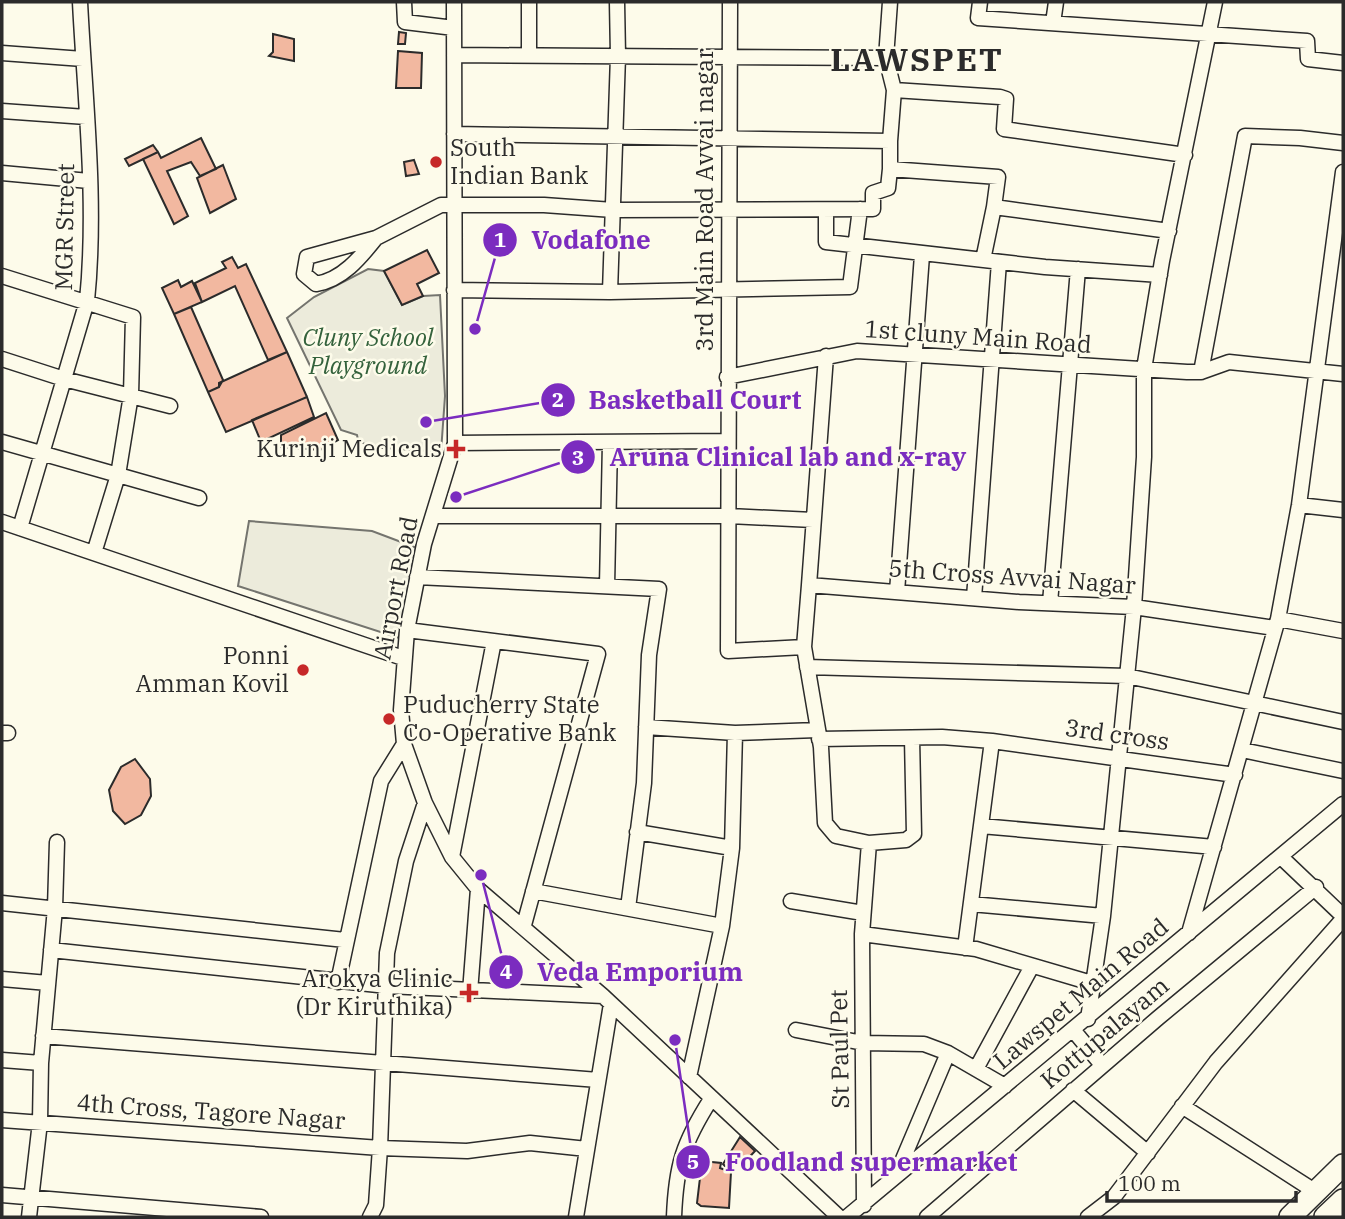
<svg xmlns="http://www.w3.org/2000/svg" width="1345" height="1219" font-family="'IBM Plex Serif',serif">
<style>
.green{fill:#ecebdb;stroke:#74746e;stroke-width:2}
.building{fill:#f2b8a0;stroke:#2b2b2b;stroke-width:2}
.lines{fill:none;stroke-linecap:round;stroke-linejoin:round}
.minor-casing{stroke:#2b2b2b;stroke-width:17}
.highway-casing{stroke:#2b2b2b;stroke-width:24}
.minor{stroke:#fdfbea;stroke-width:14}
.highway{stroke:#fdfbea;stroke-width:21}
.poi-dot{fill:#c62828;stroke:#fdfbea;stroke-width:2.5}
.labels{text-anchor:middle;stroke-width:5;stroke-linejoin:round;paint-order:stroke}
.poi-label{font-size:24px;fill:#2b2b2b;stroke:#fdfbea;text-anchor:end}
.street-label{font-size:24px;fill:#2b2b2b;stroke:#fdfbea}
.park-label{font-size:24px;font-style:italic;fill:#34623c;stroke:#fdfbea}
.district-label{font-size:32px;font-weight:bold;letter-spacing:2px;fill:#2b2b2b;stroke:#fdfbea}
.leader{fill:none;stroke:#7b2cbf;stroke-width:2.5}
.callout-dot{fill:#7b2cbf;stroke:#fdfbea;stroke-width:2.5}
.mark-label{font-size:21px;text-anchor:middle;font-weight:bold;fill:#fff}
.callout-label{font-size:26px;text-anchor:middle;font-weight:bold;fill:#7b2cbf;stroke:#fdfbea;stroke-width:5;stroke-linejoin:round;paint-order:stroke}
</style>
<rect width="100%" height="100%" fill="#fdfbea"/>
<path class="green" d="M368,269l16,2 18,34 21,-9 17,-1 5,101 -4,56 -71,-5 -12,-7 -1,-5 -16,-5 -54,-112 27,-21z
M249,521l123,10 45,17 -15,91 -164,-53z"/>
<path class="building" d="M399,32l7,1 -1,11h-7z
M273,34l21,5v22l-25,-5 4,-4z
M398,51l24,2 -1,35h-25z
M201,138l15,31 -16,7 -9,-14 -24,9 21,45 -14,8 -31,-65 15,-7 3,6z
M153,145l5,7 -29,14 -4,-7z
M414,160l5,14 -13,2 -2,-14z
M223,165l13,34 -26,14 -13,-35z
M427,250l12,23 -22,11 6,12 -21,9 -18,-34z
M232,257l6,11 8,-4 41,88 -19,8 -33,-74 -33,16 -7,-19 31,-15 -4,-6z
M178,280l3,7 11,-6 10,21 -28,12 -12,-26z
M191,307l32,73 -4,7 -11,5 -34,-78z
M287,352l20,45 -81,35 -18,-40 11,-5v-4z
M307,397l7,20 -53,25 -9,-22z
M326,413l12,27 -18,10 -39,-3v-12z
M135,759l15,20 1,17 -10,19 -16,9 -12,-13 -4,-21 12,-23z
M740,1137l15,14 -13,14 -6,-6 -9,9 -4,-4z
M702,1161l19,2 -1,5 11,4 -2,36 -28,-2 -4,-3z"/>
<g class="lines">
<defs>
<path id="minor" d="M404,2l1,20 49,6
M454,2l1,441 -31,101 -17,86 -6,80 3,34 21,59 27,54 26,32 125,107 236,221
M730,2l-2,649 76,-4
M890,2l-4,56 8,32 106,7 6,2 -2,30 181,26
M980,2l-2,16 329,23 1,18 35,4
M1053,23l3,-21
M2,53l81,6
M454,55l432,3
M529,55v-53
M2,111l84,6
M454,134l436,7v28
M890,141l4,-51
M2,173l87,8
M826,210v32l219,25 115,8
M376,238c-16,20 -34,42 -60,46l-12,-10 3,-17 69,-19 65,-33h103l69,5 260,-1v-16l15,-5 2,-19 108,8 -4,30
M983,260l11,-53 175,24
M2,276l131,41 -2,78 -13,80 -24,78
M454,290l156,2 240,-5 10,-78
M610,292l8,-236 -1,-54
M826,356l-17,229 210,17 115,5 141,21
M2,359l62,20 106,27
M1201,372l44,-236 55,2 43,5
M727,377l130,-26 330,21h14l28,-10 114,12
M2,442l197,56
M455,443l273,-2
M1299,505l44,5
M433,516h296l84,4
M2,522l401,136
M20,528l67,-227c10,-99 -2,-200 -7,-299
M417,577l242,12 -10,66 -5,128 -16,125
M809,585l-5,62 17,100 4,76 11,13 33,7 37,-3 8,-6 -2,-96
M607,586l3,-143
M897,592l25,-337
M974,598l25,-336
M1050,603l28,-334
M1278,619l65,12
M407,630l191,24 -74,271
M807,667l320,9 216,46
M646,727l89,6 82,-3
M2,733h6
M819,739l123,-2 50,4 243,34
M1242,750l101,21
M981,826l233,21
M637,832l95,16
M452,857l42,-216
M1281,857l62,59
M533,891l189,35
M791,901l72,12
M2,903l343,37
M971,904l132,12
M1189,933l89,-314 21,-114 44,-333
M862,934l114,15 119,35
M965,948l27,-207
M51,950l336,36 216,10
M2,979l46,4
M338,982l43,-201 23,-37
M470,992l8,-103
M1088,1019l15,-103 31,-309 10,-150v-88l18,-108 53,-259
M796,1030l67,13 61,1 24,9 57,33
M1074,1031l28,34
M43,1036l555,44
M2,1060l39,3
M976,1069l56,-103
M689,1077l33,-151 10,-78 3,-115
M1073,1090l75,63
M1182,1106l134,86
M2,1120l378,28 87,3 63,-8 57,6
M898,1171l50,-118
M2,1195l259,22
M864,1205l-2,-271 7,-91
M29,1217l11,-95 1,-59 14,-155 2,-66
M370,1217l6,-12 4,-57 7,-195 19,-92 19,-58
M576,1217l35,-213
M674,1217c2,-52 9,-74 37,-118
M847,1217l496,-413
M927,1217l231,-199 158,-131
M1088,1217l26,-20 102,-135 127,-143"/>
<path id="highway" d="M1290,1217l53,-52
M1325,1217l18,-17"/>
</defs>
<use href="#minor" class="minor-casing"/>
<use href="#highway" class="highway-casing"/>
<use href="#minor" class="minor"/>
<use href="#highway" class="highway"/>
</g>
<g class="poi-dot">
<circle cx="436" cy="162" r="7"/>
<path d="M452.5 438.5h7v7h7v7h-7v7h-7v-7h-7v-7h7z"/>
<circle cx="303" cy="670" r="7"/>
<circle cx="389" cy="719" r="7"/>
<path d="M465.5 982.5h7v7h7v7h-7v7h-7v-7h-7v-7h7z"/>
</g>
<g class="labels">
<g class="poi-label">
<text x="450" y="156" text-anchor="start">South<tspan x="450" dy="28">Indian Bank</tspan></text>
<text x="442" y="457">Kurinji Medicals</text>
<text x="289" y="664">Ponni<tspan x="289" dy="28">Amman Kovil</tspan></text>
<text x="403" y="713" text-anchor="start">Puducherry State<tspan x="403" dy="28">Co-Operative Bank</tspan></text>
<text x="453" y="987">Arokya Clinic<tspan x="453" dy="28">(Dr Kiruthika)</tspan></text>
</g>
<g class="street-label">
<text transform="translate(705 200) rotate(-90)" y="8">3rd Main Road Avvai nagar</text>
<text transform="translate(65 227) rotate(-89)" y="8">MGR Street</text>
<text transform="translate(978 337) rotate(4)" y="8">1st cluny Main Road</text>
<text transform="translate(1012 577) rotate(4)" y="8">5th Cross Avvai Nagar</text>
<text transform="translate(396 588) rotate(-79)" y="8">Airport Road</text>
<text transform="translate(1117 735) rotate(8)" y="8">3rd cross</text>
<text transform="translate(1081 994) rotate(-40)" y="8">Lawspet Main Road</text>
<text transform="translate(1105 1033) rotate(-40)" y="8">Kottupalayam</text>
<text transform="translate(840 1049) rotate(-91)" y="8">St Paul Pet</text>
<text transform="translate(211 1112) rotate(4)" y="8">4th Cross, Tagore Nagar</text>
</g>
<g class="park-label">
<text x="368" y="346">Cluny School<tspan x="368" dy="28">Playground</tspan></text>
</g>
<g class="district-label">
<text x="917" y="71">LAWSPET</text>
</g>
</g>
<path class="leader" d="M475 329L500 240M426 422L558 400M456 497L578 457M481 875L506 972M675 1040L693 1162"/>
<g class="callout-dot">
<circle cx="475" cy="329" r="7"/>
<circle cx="426" cy="422" r="7"/>
<circle cx="456" cy="497" r="7"/>
<circle cx="481" cy="875" r="7"/>
<circle cx="675" cy="1040" r="7"/>
<circle cx="500" cy="240" r="18"/>
<circle cx="558" cy="400" r="18"/>
<circle cx="578" cy="457" r="18"/>
<circle cx="506" cy="972" r="18"/>
<circle cx="693" cy="1162" r="18"/>
</g>
<g class="mark-label">
<text x="500" y="247">1</text>
<text x="558" y="407">2</text>
<text x="578" y="465">3</text>
<text x="506" y="979">4</text>
<text x="693" y="1169">5</text>
</g>
<g class="callout-label">
<text x="591" y="249">Vodafone</text>
<text x="695" y="409">Basketball Court</text>
<text x="788" y="466">Aruna Clinical lab and x-ray</text>
<text x="640" y="981">Veda Emporium</text>
<text x="871" y="1171">Foodland supermarket</text>
</g>
<rect width="1345" height="1219" fill="none" stroke="#2b2b2b" stroke-width="7"/>
<path d="M1107 1191v10h189v-10" fill="none" stroke="#2b2b2b" stroke-width="3.5"/>
<text x="1118" y="1191" font-size="21" fill="#2b2b2b" stroke="#fdfbea" stroke-width="5" paint-order="stroke">100 m</text>
</svg>
